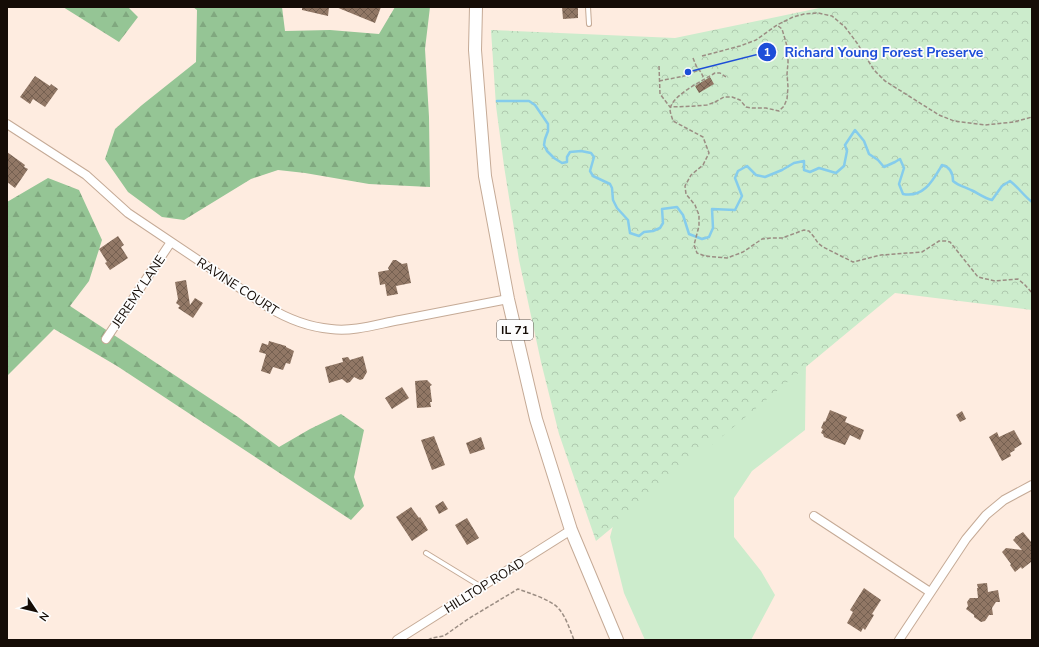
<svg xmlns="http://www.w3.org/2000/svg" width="1039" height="647" font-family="'Nunito Sans',sans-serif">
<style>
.green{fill:#cceccc}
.forest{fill:url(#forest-firs)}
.park{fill:url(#park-crowns)}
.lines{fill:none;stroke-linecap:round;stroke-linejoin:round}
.stream{stroke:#85ccec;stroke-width:2.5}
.building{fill:url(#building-cross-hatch)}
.lane-casing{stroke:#c5aa96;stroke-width:6}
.street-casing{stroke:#c5aa96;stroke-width:10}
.primary-casing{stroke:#c5aa96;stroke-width:14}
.path{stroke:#9b8d83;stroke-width:1.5;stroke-dasharray:4 2;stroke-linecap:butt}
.lane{stroke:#fff;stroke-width:4}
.street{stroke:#fff;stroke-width:8}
.primary{stroke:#fff;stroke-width:12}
.labels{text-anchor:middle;stroke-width:3.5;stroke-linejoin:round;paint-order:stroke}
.shield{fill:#fdfdfd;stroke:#5b5450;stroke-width:1}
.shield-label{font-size:12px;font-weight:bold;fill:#150c06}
.street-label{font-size:13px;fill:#150c06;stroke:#fdfdfd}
.leader{fill:none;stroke:#1d4ed8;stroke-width:1.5}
.callout-dot{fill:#1d4ed8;stroke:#fdfdfd;stroke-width:1.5}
.mark-label{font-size:12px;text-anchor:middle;font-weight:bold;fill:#fff}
.callout-label{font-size:14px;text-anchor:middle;font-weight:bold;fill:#1d4ed8;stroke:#fdfdfd;stroke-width:3.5;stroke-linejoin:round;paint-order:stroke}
</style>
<defs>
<pattern id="forest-firs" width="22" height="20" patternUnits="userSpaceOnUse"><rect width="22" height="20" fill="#95c595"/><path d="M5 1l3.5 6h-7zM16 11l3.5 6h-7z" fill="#80a87f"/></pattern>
<pattern id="park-crowns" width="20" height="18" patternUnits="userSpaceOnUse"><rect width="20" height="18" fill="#cceccc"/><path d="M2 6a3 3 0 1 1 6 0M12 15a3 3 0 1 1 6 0" fill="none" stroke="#aec9ae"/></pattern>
<pattern id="building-cross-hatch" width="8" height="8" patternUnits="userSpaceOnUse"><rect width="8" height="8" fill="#917765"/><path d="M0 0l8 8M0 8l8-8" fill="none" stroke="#756051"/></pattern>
</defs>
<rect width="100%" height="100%" fill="#feece0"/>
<path class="green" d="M807,290l-2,140 -53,41 -18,27v39l27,34 14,24 -24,45h-106l-21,-47 -14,-56 5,-19z"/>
<path class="forest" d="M63,7h65l10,10 -19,25z
M193,7h89l3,24 45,-1 49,4 16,-27h35l-5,42 4,68 1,70 -61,-3 -64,-11 -27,-3 -27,9 -67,41 -22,-3 -34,-25 -23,-33 10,-30 27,-24 54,-43 1,-52z
M48,178l31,12 23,50 -13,41 -19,25 168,111 41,30 31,-18 31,-15 23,16 -10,47 10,29 -13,14 -234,-154 -63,-37 -47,47v-174z"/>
<path class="park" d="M824,7h208v303l-137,-17 -299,248 -37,-107 -18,-72 -22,-102 -15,-94 -8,-60 -5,-76 184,8z"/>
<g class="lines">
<path class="stream" d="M497,101h32l6,4 13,19v7l-3,8 -1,6 3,6 7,7 8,5 5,-1v-5l3,-5 11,-1 10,2 3,4 -4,14 3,5 17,8 2,4 1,12 4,8 11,12 2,13 9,3 5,-4 9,-1 7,-3 3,-5 -1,-14 15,-2 6,8 6,19 13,5 7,-2 4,-9 -1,-19 23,1 7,-14 -7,-18 3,-7 9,-5 9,9 9,2 17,-7 12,-7 10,-2v9l6,2 9,-4 17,5 8,-7 3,-15 -2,-6 10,-15 9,11 5,13 9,6 6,7 11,-5 5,-3 4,9 -5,16 4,10c21,4 30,-14 39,-29 8,2 11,8 11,16 6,5 12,6 18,9 7,3 13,8 21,10l10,-14 8,-5c8,6 14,15 22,21"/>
</g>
<path class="building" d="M302,7h27l-1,9 -26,-6z
M336,7h45l-6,16z
M562,7h16v11l-15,1z
M35,76l15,10 1,-2 7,5 -13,18 -12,-8 -3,5 -10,-7z
M710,77l4,7 -15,9 -4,-7z
M7,152l18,13 -1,2 4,2 -13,19 -8,-6z
M118,236l6,9 -3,2 7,11 -18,12 -5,-7 2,-1 -8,-13z
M393,260h3l6,4 5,-1 4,20 -15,3 2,8 -11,2 -2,-12 -5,1 -2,-13 11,-2 -1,-2z
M186,280l4,25 5,-7 8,5 -10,15 -15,-10 2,-2 -4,-3 2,-4 -3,-17z
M269,341l17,5v1l8,4 -4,13 -4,-1 -3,7 -10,-3 -3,7 -9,-3 5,-17 -7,-2 3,-9 6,2z
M363,356l4,16 -4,7 -3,1 -6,-3 -4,5 -3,1 -5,-4 -13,4 -4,-16 18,-5 -1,-4 6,-1 2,3z
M427,380l5,5 -2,1 2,16h-2l1,5 -14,1 -2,-27z
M402,387l7,11 -17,11 -7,-11z
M830,410l17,7 -2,5 19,8 -4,10 -10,-5 -5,10 -21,-8 -1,-3 -2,-1 2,-4 -2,-1 3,-7 1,1z
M962,411l4,8 -6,3 -4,-7z
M1014,430l8,14 -8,5 1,1 -5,3 1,3 -9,5 -13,-24 8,-5 2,5z
M434,436l11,29 -13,5 -11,-30z
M481,437l4,12 -15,5 -4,-11z
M443,501l5,8 -9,5 -4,-8z
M411,507l8,11 1,-1 8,13 -16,11 -16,-24z
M467,518l12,20 -12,7 -12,-20z
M1023,532l9,11v20l-1,-1 -9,7 -1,-2 -6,5 -5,-7 1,-1 -9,-12 4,-4 16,2 -9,-10 2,-2v-1z
M987,583l1,9 10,-2 2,12h-4l-4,6 1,7h-4l-4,6 -4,1 -7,-5v-2l-8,-6 2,-3 -1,-4 3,-4h8l-1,-10h1l-1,-4z
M864,588l17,12 -9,14 2,1 -9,15 -2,-2 -2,4 -14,-9 6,-11 -3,-2z"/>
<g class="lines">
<defs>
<path id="lane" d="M588,7l1,17
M426,553l54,33"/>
<path id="street" d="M7,124l79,51 42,38 140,94c18,11 41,20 63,22 23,3 47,-5 69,-9 36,-7 72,-14 108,-21
M106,339l65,-97
M814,516l116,76
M397,640l174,-110
M899,640l67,-101 20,-24 18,-15 28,-15"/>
<path id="primary" d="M476,7l-1,43 10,126 23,123 28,120 35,111 46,110"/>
</defs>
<use href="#lane" class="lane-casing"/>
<use href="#street" class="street-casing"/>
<use href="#primary" class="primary-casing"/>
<path class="path" d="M702,56l38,-10 16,-6 21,-15 16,-8 11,-3 14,-1 14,3 13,11 12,16 17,27 11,11 54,34 15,6 31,4 29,-3 18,-5
M693,58l4,10 4,4 3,7
M659,66l1,28 10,13 26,-1 11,-1 8,-3 9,-5h8l8,3 6,7 6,1h14l13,3 5,-5 3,-7 1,-12 -1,-13 1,-11v-13l-3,-11 -3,-10 -5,-4
M726,77l-6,-4h-5c-11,7 -43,22 -45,36 0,4 2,8 3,12l30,16 6,16 -6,12 -12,10 -6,11 1,8 9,11 4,10v11l-5,19 3,8 8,3 22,2 16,-6 19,-13 9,-1h11l22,-8 5,1 5,6 4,6 5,4 30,15 28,-7 41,-3 17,-11h7l4,1 28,35 17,4 23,-2 7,6 7,8
M659,81l25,-5 15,-6
M428,640l4,-2 12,-2 7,-5 17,-12 50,-30c11,4 34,11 41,20 7,8 11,21 15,31"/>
<use href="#lane" class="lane"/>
<use href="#street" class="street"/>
<use href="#primary" class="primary"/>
</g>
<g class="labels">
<rect class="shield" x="497" y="320" width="36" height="20" rx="3"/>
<g class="shield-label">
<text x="515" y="334">IL 71</text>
</g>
<g class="street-label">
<text transform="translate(238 286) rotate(33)" y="5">RAVINE COURT</text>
<text transform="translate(138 291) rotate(-56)" y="5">JEREMY LANE</text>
<text transform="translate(484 585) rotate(-32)" y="5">HILLTOP ROAD</text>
</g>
</g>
<path class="leader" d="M688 72L767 52"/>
<g class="callout-dot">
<circle cx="688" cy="72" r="4"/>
<circle cx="767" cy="52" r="10"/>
</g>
<g class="mark-label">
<text x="767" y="56">1</text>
</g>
<g class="callout-label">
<text x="884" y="57">Richard Young Forest Preserve</text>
</g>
<rect width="1039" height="647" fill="none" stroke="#150c06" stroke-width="16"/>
<g transform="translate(36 611) rotate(125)" stroke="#fdfdfd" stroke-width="3" paint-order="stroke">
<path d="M0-3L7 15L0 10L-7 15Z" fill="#150c06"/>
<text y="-6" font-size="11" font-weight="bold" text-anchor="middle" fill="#150c06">N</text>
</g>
</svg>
